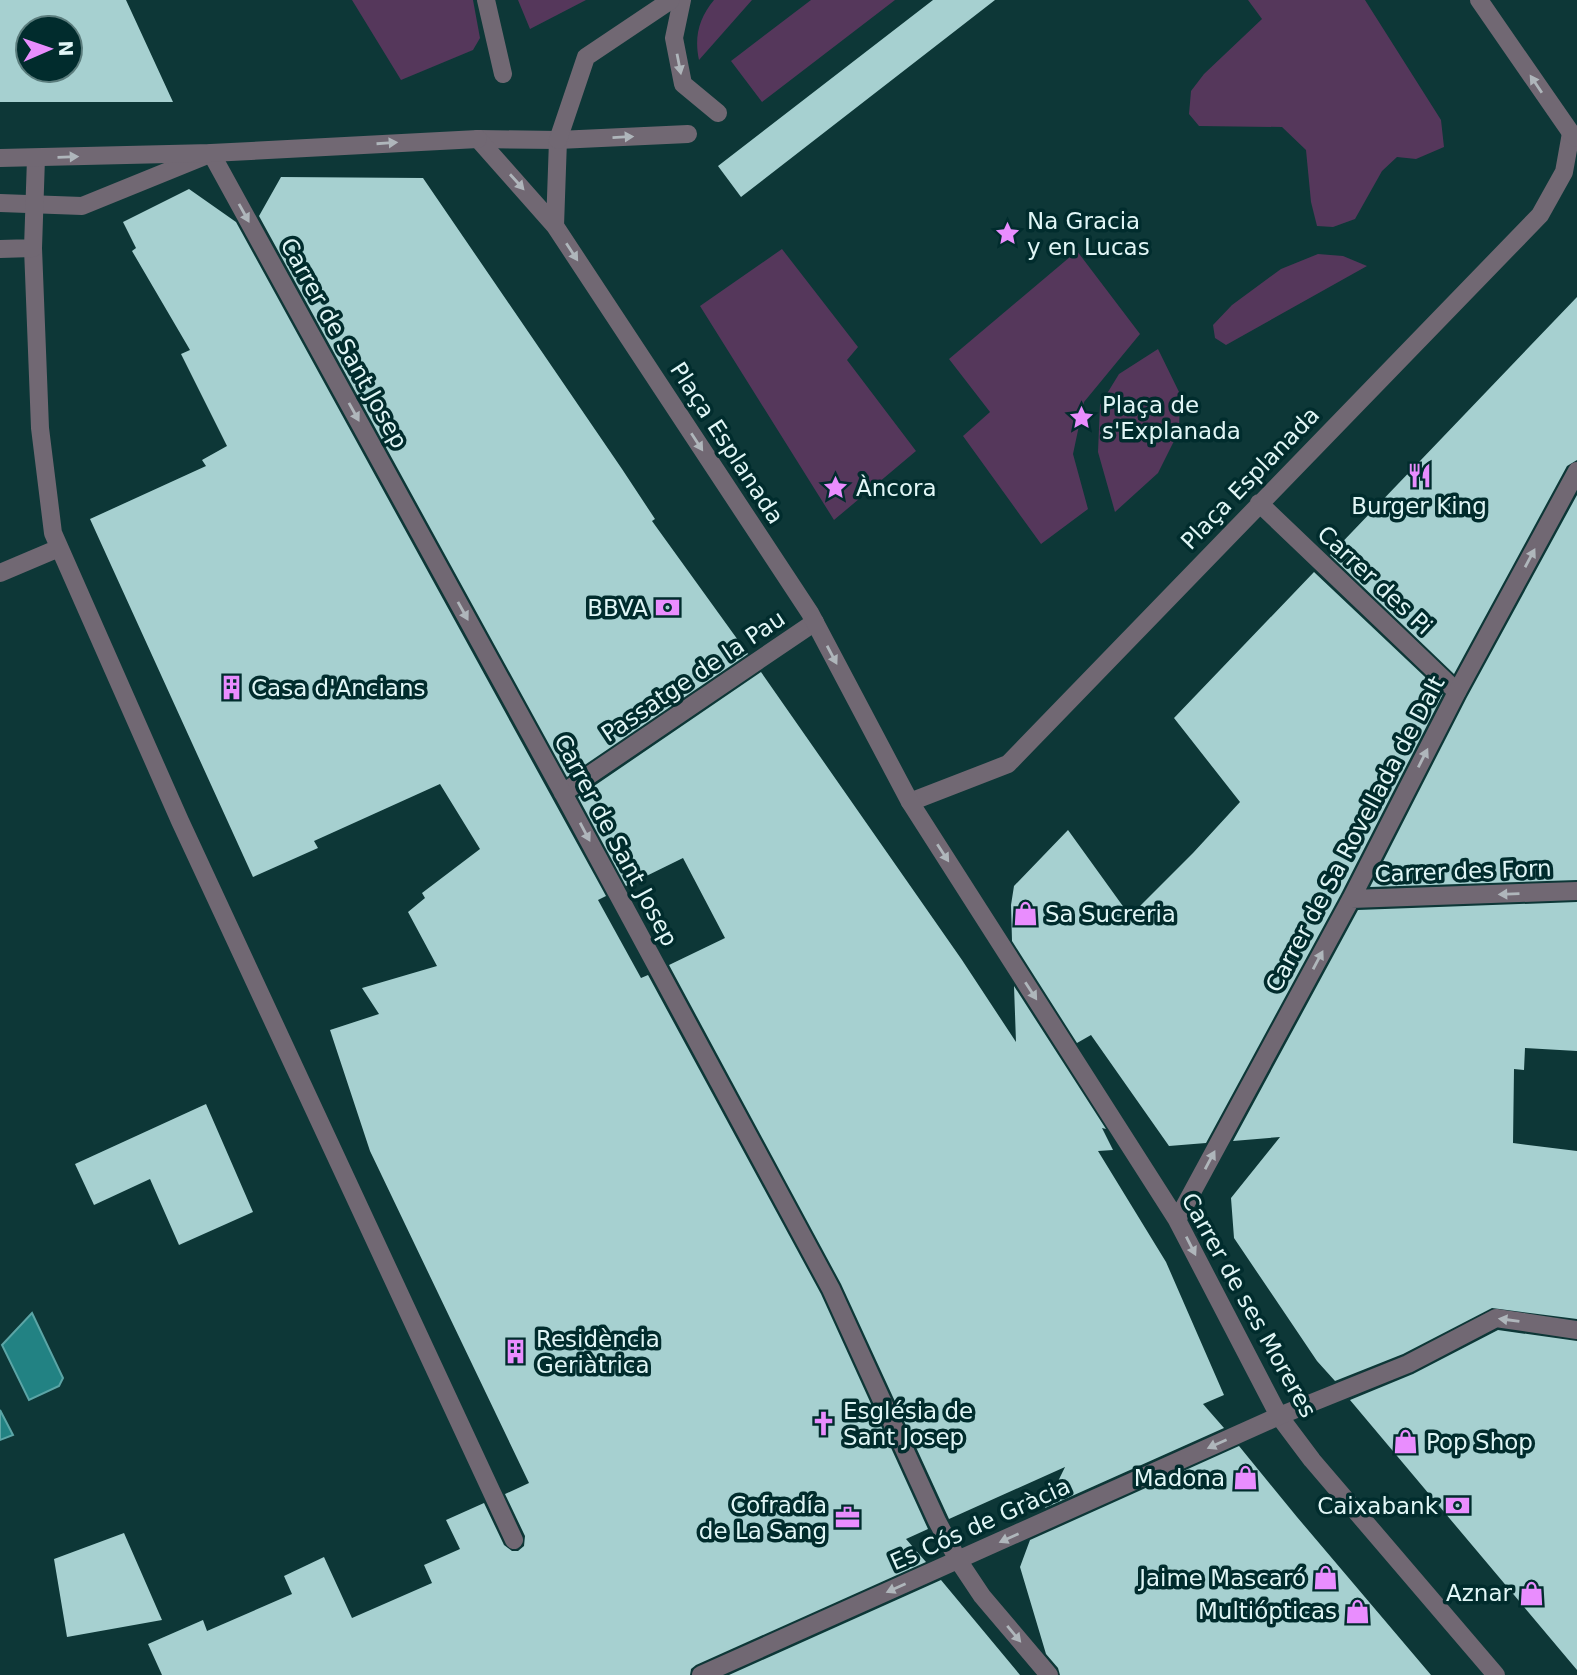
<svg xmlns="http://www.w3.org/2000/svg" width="1577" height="1675" font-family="'DejaVu Sans',sans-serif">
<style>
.green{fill:#55375b}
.water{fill:#228283;stroke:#5ba5a6;stroke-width:2}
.building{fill:#a6d0d0;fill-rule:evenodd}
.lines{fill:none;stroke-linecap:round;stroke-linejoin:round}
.service{stroke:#716873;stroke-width:18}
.pedestrian{stroke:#716873;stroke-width:18}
.minor{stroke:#716873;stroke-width:18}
.tertiary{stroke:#716873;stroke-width:18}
.oneway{fill:#afb6bb}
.labels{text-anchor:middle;stroke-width:7;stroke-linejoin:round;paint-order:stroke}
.poi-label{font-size:23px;fill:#e1f6f6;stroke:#012c2d;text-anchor:start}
.street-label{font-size:23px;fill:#e1f6f6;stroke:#012c2d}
</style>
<rect width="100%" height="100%" fill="#0d3737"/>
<path class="green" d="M352,0h121l7,38 -7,12 -72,30z
M518,0h68l-56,29z
M714,0h38l-53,60c-5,-23 0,-42 15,-60z
M811,0h84l-133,102 -31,-41z
M1248,0h117l76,120 3,27 -28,12 -19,-2 -15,14 -27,48 -22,8 -16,-1 -6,-24 -5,-52 -24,-23 -83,-1 -10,-12 2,-23 13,-17 58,-55z
M782,249l76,98 -11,13 69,91 -82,69 -134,-214z
M1077,251l63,83 -56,68 -11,52 15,55 -47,35 -78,-108 27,-24 -41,-53z
M1318,254l25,2 24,10 -141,79 -11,-7 -2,-13 19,-20 49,-36z
M1158,349l22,45 -1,37 -21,42 -43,39 -17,-60 2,-47 19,-31z"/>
<path class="water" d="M32,1313l31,65 -4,8 -30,14 -27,-55z
M0,1410l13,25 -13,5z"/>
<path class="building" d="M0,0h126l47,102h-173zM28,28h42v42h-42z
M933,0h62l-254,197 -23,-31z
M281,177l142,1 199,291 33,50 -3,2 96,133 -181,123 -308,-561z
M189,189l47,33 370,674 -8,4 43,78 7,-3 173,319 107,235 -22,10 20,23 -230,103 -5,4 -1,6h-528l-14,-31 55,-24 4,11 85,-37 -8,-18 40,-19 28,61 80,-35 -8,-18 36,-16 -14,-29 38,-17 20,42 8,6h6l6,-5 1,-10 -20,-42 24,-11 -159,-332 -40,-121 49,-16 -17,-26 75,-22 -29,-54 17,-14 -3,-5 58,-44 -40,-65 -126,57 4,7 -65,29 -163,-358 116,-53 -4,-6 25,-14 -46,-92 9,-4 -58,-99 4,-3 -13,-26z
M1577,297v163l-10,6 -113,208 -124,-119z
M1577,495v385l-207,7 97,-190z
M1314,572l129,122 -102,200 -135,249 -37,3 -78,-111 -14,8 -65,-102 -1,-36 3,-19 54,-56 62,86 63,-63 47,-51 -66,-84z
M761,672l201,288 54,82 -2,-56 92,143 -4,-1 11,22 -15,1 68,111 58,133 -21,9 21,24 -179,80 20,-41 -116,52 -108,-235 -172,-319 56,-27 -42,-80 -57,28 -48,-89z
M1577,902v149l-52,-3 -1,22 -10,-1 -1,74 64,8v168l-85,-11 -89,46 -68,27 -18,-20 -83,-123 -3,-40 49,-61 -47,4 125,-231z
M206,1104l47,108 -74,33 -29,-66 -56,26 -19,-41z
M1498,1330l79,11v329l-227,-270 63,-26z
M1239,1446l58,71 134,158h-371l-2,-7 -12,-14 -26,-87 10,-27z
M124,1533l38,87 -95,17 -13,-78z
M941,1580l79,95h-291z"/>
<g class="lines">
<path class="service" d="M682,0l-8,38 9,46 35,29
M478,139l80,1 130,-6
M33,248l7,180 13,105 127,288 334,719
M0,573l59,-25"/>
<path class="pedestrian" d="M0,203l82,3 128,-52
M1259,503l198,189
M563,793l252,-171
M910,802l98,-38 532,-549 24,-43 7,-39
M1279,1416l33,44 184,215"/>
<path class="minor" d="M486,0l17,74
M1479,0l92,133 6,5
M478,139l77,87
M558,140l-3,86 255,387 100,189 267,418 102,196
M211,153l352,640 268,496 106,232 21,39 24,36 67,79
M0,249l33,-1 3,-90
M1351,899l226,-8
M1177,1220l174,-321 106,-207 120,-221
M701,1675l578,-259 129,-52 88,-46 81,12"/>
<path class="tertiary" d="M558,140l28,-83 85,-57
M0,158l211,-5 267,-14"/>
</g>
<defs><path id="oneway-solid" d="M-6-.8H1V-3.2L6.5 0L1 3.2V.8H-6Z" transform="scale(1.75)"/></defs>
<g class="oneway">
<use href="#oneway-solid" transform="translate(679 64) rotate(79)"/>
<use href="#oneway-solid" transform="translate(1536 84) rotate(-124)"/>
<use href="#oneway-solid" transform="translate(623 137) rotate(-3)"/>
<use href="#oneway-solid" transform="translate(387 143) rotate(-4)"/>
<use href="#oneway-solid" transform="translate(68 157) rotate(-2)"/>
<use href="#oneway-solid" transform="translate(517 182) rotate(48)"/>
<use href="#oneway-solid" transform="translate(244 213) rotate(61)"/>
<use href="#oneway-solid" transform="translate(572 252) rotate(57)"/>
<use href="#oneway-solid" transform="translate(354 412) rotate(61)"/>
<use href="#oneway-solid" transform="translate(697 442) rotate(57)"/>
<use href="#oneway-solid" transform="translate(1530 558) rotate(-62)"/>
<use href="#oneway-solid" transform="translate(463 611) rotate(61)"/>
<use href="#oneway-solid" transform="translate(832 655) rotate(62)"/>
<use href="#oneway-solid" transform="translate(1423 758) rotate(-63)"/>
<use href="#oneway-solid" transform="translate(585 832) rotate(62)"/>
<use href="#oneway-solid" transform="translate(943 853) rotate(57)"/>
<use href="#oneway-solid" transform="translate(1509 894) rotate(178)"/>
<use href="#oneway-solid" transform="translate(1318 960) rotate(-62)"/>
<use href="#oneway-solid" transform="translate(1031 991) rotate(57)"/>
<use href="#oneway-solid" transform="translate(1210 1160) rotate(-62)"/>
<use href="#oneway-solid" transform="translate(1191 1246) rotate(63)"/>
<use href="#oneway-solid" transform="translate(1509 1320) rotate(-172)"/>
<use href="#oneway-solid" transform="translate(1217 1444) rotate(156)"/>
<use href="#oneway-solid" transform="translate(1009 1538) rotate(156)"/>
<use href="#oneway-solid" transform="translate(896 1588) rotate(156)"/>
<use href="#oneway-solid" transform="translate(1014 1634) rotate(50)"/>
</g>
<defs>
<symbol id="sight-bare" viewBox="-9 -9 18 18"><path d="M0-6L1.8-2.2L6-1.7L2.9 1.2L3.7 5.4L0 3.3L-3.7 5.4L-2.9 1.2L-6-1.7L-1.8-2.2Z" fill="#e98dfe" stroke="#012c2d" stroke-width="2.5" paint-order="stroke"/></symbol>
<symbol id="restaurant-bare" viewBox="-9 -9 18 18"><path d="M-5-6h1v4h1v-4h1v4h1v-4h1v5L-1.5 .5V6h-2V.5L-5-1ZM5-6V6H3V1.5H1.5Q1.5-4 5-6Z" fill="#e98dfe" stroke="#012c2d" stroke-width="2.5" paint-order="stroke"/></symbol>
<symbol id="bank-bare" viewBox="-9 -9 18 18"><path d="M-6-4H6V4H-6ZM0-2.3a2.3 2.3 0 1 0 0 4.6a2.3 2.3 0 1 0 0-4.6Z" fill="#e98dfe" stroke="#012c2d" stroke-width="2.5" paint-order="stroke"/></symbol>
<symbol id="building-bare" viewBox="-9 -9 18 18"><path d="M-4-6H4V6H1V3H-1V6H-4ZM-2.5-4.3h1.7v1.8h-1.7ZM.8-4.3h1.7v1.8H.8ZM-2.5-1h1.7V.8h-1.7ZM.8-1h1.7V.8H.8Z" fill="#e98dfe" stroke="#012c2d" stroke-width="2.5" paint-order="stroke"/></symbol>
<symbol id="shop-bare" viewBox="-9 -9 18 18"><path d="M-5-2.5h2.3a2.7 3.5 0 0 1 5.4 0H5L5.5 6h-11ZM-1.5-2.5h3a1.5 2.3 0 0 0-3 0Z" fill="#e98dfe" stroke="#012c2d" stroke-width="2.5" paint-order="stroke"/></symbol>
<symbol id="church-bare" viewBox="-9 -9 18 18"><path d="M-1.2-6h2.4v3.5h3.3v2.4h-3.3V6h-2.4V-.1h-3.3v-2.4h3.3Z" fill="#e98dfe" stroke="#012c2d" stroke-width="2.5" paint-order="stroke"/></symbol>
<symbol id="office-bare" viewBox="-9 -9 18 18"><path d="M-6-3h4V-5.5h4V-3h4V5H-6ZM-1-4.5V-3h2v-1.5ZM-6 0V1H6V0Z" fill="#e98dfe" stroke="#012c2d" stroke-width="2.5" paint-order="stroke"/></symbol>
</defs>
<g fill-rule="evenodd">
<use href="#sight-bare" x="990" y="216" width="35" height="35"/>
<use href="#sight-bare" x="1064" y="400" width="35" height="35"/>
<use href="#restaurant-bare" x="1402" y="458" width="35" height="35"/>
<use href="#sight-bare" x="818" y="470" width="35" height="35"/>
<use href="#bank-bare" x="650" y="590" width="35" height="35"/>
<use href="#building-bare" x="214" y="670" width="35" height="35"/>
<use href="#shop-bare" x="1008" y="896" width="35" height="35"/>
<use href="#building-bare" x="498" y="1334" width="35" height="35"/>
<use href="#church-bare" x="806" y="1406" width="35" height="35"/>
<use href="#shop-bare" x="1388" y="1424" width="35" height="35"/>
<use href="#shop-bare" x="1228" y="1460" width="35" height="35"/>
<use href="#bank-bare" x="1440" y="1488" width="35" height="35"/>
<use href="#office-bare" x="830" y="1500" width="35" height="35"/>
<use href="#shop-bare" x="1308" y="1560" width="35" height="35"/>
<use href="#shop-bare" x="1514" y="1576" width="35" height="35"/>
<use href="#shop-bare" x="1340" y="1594" width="35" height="35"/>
</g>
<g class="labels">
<g class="poi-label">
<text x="1027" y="229">Na Gracia<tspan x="1027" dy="26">y en Lucas</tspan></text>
<text x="1102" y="413">Plaça de<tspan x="1102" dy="26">s'Explanada</tspan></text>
<text x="856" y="496">Àncora</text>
<text x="1419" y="514" text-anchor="middle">Burger King</text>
<text x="648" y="616" text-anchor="end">BBVA</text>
<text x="251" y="696">Casa d'Ancians</text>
<text x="1045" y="922">Sa Sucreria</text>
<text x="536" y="1347">Residència<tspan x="536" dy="26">Geriàtrica</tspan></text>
<text x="843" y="1419">Església de<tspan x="843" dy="26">Sant Josep</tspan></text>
<text x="1426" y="1450">Pop Shop</text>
<text x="1225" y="1486" text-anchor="end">Madona</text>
<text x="827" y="1513" text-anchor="end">Cofradía<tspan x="827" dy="26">de La Sang</tspan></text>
<text x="1438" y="1514" text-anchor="end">Caixabank</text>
<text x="1306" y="1586" text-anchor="end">Jaime Mascaró</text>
<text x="1512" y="1601" text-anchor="end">Aznar</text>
<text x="1337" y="1619" text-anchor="end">Multiópticas</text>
</g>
<g class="street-label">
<text transform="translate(344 343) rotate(61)" y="8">Carrer de Sant Josep</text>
<text transform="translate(727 443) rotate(57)" y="8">Plaça Esplanada</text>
<text transform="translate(1250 478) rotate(-46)" y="8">Plaça Esplanada</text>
<text transform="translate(1375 580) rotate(43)" y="8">Carrer des Pi</text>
<text transform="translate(693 676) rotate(-34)" y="8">Passatge de la Pau</text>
<text transform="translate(1355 834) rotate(-62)" y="8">Carrer de Sa Rovellada de Dalt</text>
<text transform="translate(616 840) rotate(62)" y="8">Carrer de Sant Josep</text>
<text transform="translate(1463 871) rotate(-2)" y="8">Carrer des Forn</text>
<text transform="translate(1249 1305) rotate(61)" y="8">Carrer de ses Moreres</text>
<text transform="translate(980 1524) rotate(-24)" y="8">Es Cós de Gràcia</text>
</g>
</g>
<g transform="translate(49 49) rotate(88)"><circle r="33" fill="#012c2d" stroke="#5b7d7d" stroke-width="2"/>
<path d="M0-5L12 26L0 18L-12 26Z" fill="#e98dfe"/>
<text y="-10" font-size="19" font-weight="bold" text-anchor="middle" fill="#e1f6f6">N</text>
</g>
</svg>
